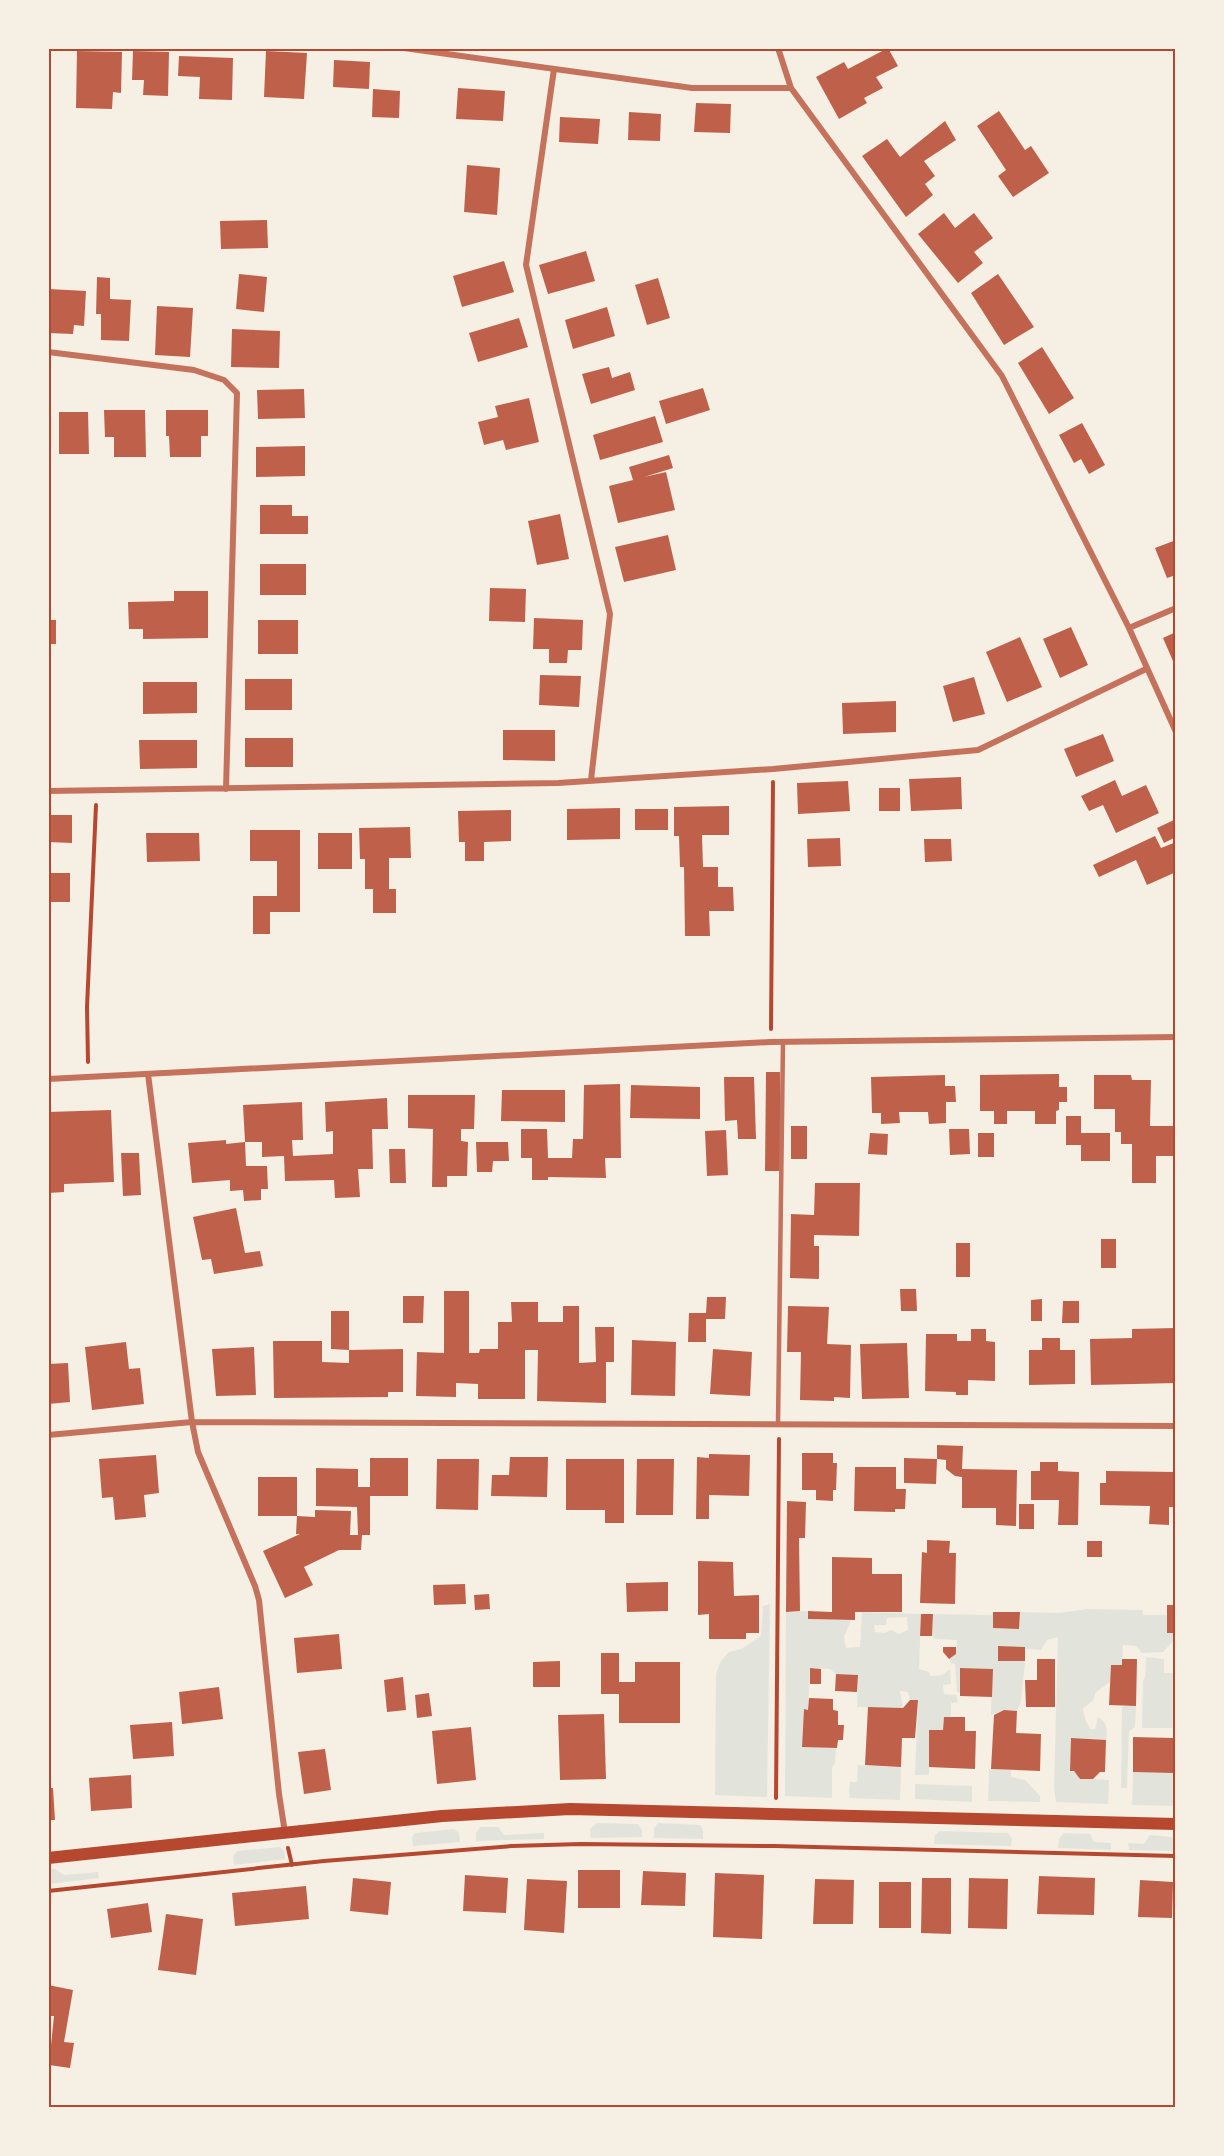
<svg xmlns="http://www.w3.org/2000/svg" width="1224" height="2156" font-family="'Varela Round',sans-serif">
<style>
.green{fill:#e2e4dc;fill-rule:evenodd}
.building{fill:#bf614a}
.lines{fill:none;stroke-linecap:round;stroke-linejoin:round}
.path{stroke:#b5482f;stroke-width:4}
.service{stroke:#c5725c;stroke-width:4.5}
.minor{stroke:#c5725c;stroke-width:6}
.secondary{stroke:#b5482f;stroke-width:12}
.neatline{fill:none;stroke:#b5482f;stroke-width:2}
</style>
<rect width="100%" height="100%" fill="#f6efe4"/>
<path class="green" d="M770,1604l-3,193 -52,-2 1,-121 5,-13 8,-9 12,-3 20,-13 2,-30z
M1087,1609l55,1 1,5h24v18h7l-1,8 -10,11 -21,1 -6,-7 -13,-1 -1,20h-11l-1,17 -14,10 -3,8 -10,9 2,10 5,10h5l3,-12c9,5 10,13 8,23l-35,-1 -1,32 23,8 16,1 -1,24 -52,-2 -2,-14 4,-151 -11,3 -6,10 -43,-3v14h27l-4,41 -4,9 -13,-1 -13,5 1,-46 -32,-1v25l-3,-1 -2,-28 -4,-1 -2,-4 7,-5 1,-14 -22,-1 -3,-3 1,-22 60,1v13l26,1 1,-17 39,1z
M808,1611v8l43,1 -7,17 2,11 14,-1 2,-35 59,2 -2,55 10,3 1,4 12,-1 8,-6 1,15 -8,1 1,9 12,1 2,7 -7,1v14h-7l-1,13h-14v45h-14l3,-75h-8l-2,-8 -8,-1 3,17 -46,-1 1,-32 -22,-1 -6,-5 -20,-1 -2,42h-4l-2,36 34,2 -1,15 -3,5v30l-47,-2 1,-184zM887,1618l20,-1 1,13 -9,4 -8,-4 -6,3 -10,-1 -1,-7h12z
M1146,1657l18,2v14h12v55h-34l1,-46 2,-5z
M1122,1706h14l-1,21 -6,4 -2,57h-6z
M858,1765l43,2 -1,33 -51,-2 1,-16h7z
M989,1769l22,1v7l14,3 15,16v6l-52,-1z
M1133,1772l40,1 3,5v28l-44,-1z
M915,1784l57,2v16l-57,-3z
M597,1823l41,1 4,6v7l-51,1 -1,-9z
M658,1823l42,2 3,6v8l-49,-1v-10z
M480,1827h18l6,8 40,-2v6l-68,2v-8z
M454,1829l5,4 1,9 -47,4 -1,-8 3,-5z
M940,1831l68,2 4,5 -1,8 -77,-2 1,-9z
M1064,1833l26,1 4,8 17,1v7l-53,-2 1,-9z
M1150,1835l21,2 5,3v11l-47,-1 -1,-7 16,1z
M280,1847l4,4 1,8 -51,6 -1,-9 4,-5z
M50,1869h5l9,6 34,-3 1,6 -50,6 -1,-11z"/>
<path class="building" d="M48,48h3v26h-3z
M888,48l10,18 -22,11 7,11 -19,10 3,5 -28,16 -23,-42 28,-15 4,7z
M77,51l45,1 -1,41 -8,-1 -1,17 -36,-1z
M133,51l36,1 -1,44 -25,-1 1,-15h-12z
M266,51l41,2 -3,46 -40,-2z
M179,56l54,2 -1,42 -33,-1 1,-22 -22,-1z
M334,60l36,2 -1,27 -36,-2z
M458,88l47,3 -2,30 -47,-2z
M373,89l27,2 -1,27 -27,-1z
M696,103l35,1 -1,29 -36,-1z
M999,111l26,39 6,-4 18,27 -36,24 -15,-21 8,-6 -29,-44z
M629,112l32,2 -1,27 -32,-1z
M560,117l40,2 -2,25 -39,-2z
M945,121l11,19 -32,21 11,15 -10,8 8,11 -27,22 -44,-61 25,-17 13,18z
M467,165l33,3 -3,47 -33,-3z
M944,213l11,15 19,-15 19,25 -19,14 9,11 -25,20 -40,-49z
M267,220l1,28 -47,1 -1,-28z
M586,251l9,30 -47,13 -9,-29z
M504,261l10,31 -52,15 -9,-31z
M239,274l28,3 -3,35 -28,-3z
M998,274l36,53 -30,18 -33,-52z
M97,277l13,1v21l21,1 -2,41 -28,-1v-26h-5z
M658,278l12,40 -23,7 -12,-40z
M49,289l37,2 -2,35 -10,-1 -1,9 -25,-1z
M157,306l36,2 -3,49 -35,-2z
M607,307l8,29 -42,13 -8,-29z
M519,318l9,29 -50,15 -9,-29z
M232,329l48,2 -1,37 -48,-1z
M1042,347l32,51 -25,16 -31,-51z
M609,367l3,11 18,-6 5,18 -44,14 -9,-30z
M703,388l7,22 -44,14 -7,-23z
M304,389l1,29 -47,1 -1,-29z
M529,398l10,44 -33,8 -3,-10 -19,5 -6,-23 20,-5 -3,-11z
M104,410h41l1,47h-32v-20h-9z
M166,410h42v26h-7v21h-31l-1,-21h-3z
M59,412h29l1,42h-30z
M655,416l8,26 -63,18 -7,-25z
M1082,423l23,42 -16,9 -8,-15 -7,4 -15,-28z
M305,446v30l-49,1v-30z
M669,455l4,13 -29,9 22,-5 9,38 -57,13 -9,-37 24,-6 -4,-13z
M260,505h32v11h16v18h-48z
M560,514l9,45 -32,6 -9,-44z
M668,535l8,35 -52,12 -9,-35z
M1176,540v35l-9,3 -12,-30z
M260,564h46v31h-46z
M490,588l36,1 -1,33 -36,-1z
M174,591h34v47l-65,1v-10h-14l-1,-27 46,-1z
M534,618l49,2 -1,30h-14l-1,13h-18v-14h-16z
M48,620h8v24h-8z
M258,620h40v34h-40z
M1071,627l17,38 -28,13 -17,-39z
M1176,632v36l-13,-30z
M1020,637l22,50 -35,15 -21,-50z
M540,675l41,1 -2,31 -40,-2z
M974,677l11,37 -32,8 -10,-36z
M245,679h47v31h-47z
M143,682h54v31l-54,1z
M896,701v31l-53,2 -1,-31z
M503,730h52v31l-52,-1z
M1103,734l11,27 -38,16 -12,-28z
M245,738h48v29h-48z
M139,740h58v28l-57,1z
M961,777l1,32 -51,2 -2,-32z
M1115,780l7,16 24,-11 13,28 -43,20 -13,-28 -14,6 -8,-15z
M848,781l2,30 -52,3 -1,-31z
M879,788h21v23h-21z
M729,806v29h-27l1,32h15v20h15l1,24h-25l1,25h-25l-1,-69h-4l-1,-31h-5v-29z
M620,808v31l-53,1v-31z
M635,809h33v21h-33z
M511,810v31l-27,1v19h-19v-19h-6l-1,-31z
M48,815h24v28l-24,-1z
M1176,819v18l-12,6 -7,-15z
M410,827l1,31h-22v31h7v24h-23v-24h-8v-30h-5l-1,-31z
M250,830h50v82h-30v22h-17v-38h24v-35h-27z
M146,833h53l1,28 -53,1z
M318,833h34v36h-34z
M1155,836l6,12 15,-6v30l-29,13 -11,-25 -37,17 -6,-12z
M840,838l1,28 -33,1 -1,-28z
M924,839h27l1,22 -27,1z
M48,873h22v29h-22z
M766,1072h14v99h-15z
M1059,1074v13h8v15h-8v8l-3,1v13h-21v-13h-28v13h-13v-13h-14v-36z
M945,1075v11h10l1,16h-10v21l-17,1 -1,-12h-29l1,11 -19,1v-11h-9l-1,-36z
M1094,1075h37l1,5h19l-1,46h26v30h-20v27h-24v-39h-11v-12h-6v-23h-21z
M724,1077h30l2,62h-18l-1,-19 -12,1z
M1173,1077h3v33h-3z
M620,1084l1,74h-16l1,20 -58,-1v3h-16v-22h-11v-29h26l1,29h24l1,-19h10l1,-54z
M631,1085l69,2v32l-70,-1z
M502,1090h63v32l-64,-1z
M408,1095h67l-1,34h-13v12l7,1 -1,34h-20v11h-15l1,-58 -25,-1z
M387,1098l1,31h-16l1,40h-15l2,28 -25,1 -1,-18 -49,1 -1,-25 -22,1v-15h-17l-2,-37 59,-3 1,38h-11l1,16 40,-2v-23l-7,1 -1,-30z
M111,1110l3,72 -50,2v8l-16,1v-81z
M1066,1116h15v17h29v28h-29v-16h-15z
M791,1126h16v33h-16z
M949,1129h20l1,25 -20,1z
M726,1130l2,45 -21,1 -2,-45z
M870,1133l18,1 -1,21 -19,-1z
M978,1133h16v24h-16z
M226,1140v4l19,-2 1,24h21l1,23h-7v11l-17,1 -1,-11 -13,1v-11l-38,3 -4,-40z
M476,1142h32l1,19h-16l-1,11h-15z
M389,1149h16l1,34h-16z
M121,1153h18l2,42 -18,1z
M815,1183h45l-1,53 -45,-1v11h5v33l-29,-1 1,-64 23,1z
M236,1208l9,45 15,-2 3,15 -49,8 -3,-15 -9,1 -9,-43z
M1101,1239h15v29h-15z
M956,1243h14v34h-14z
M900,1289h16l1,22h-16z
M444,1291h25v62h10l1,-4h18v-27h14l-1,-20h27v20h25v-16h16v57l17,-1 -1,-35h19v35h-8v41l-69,-2 1,-51h-13v49h-47v-15l-22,-1v14l-40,-1 1,-44 27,1z
M403,1296h21l-1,27h-20z
M707,1297h19l-1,22h-19v23h-18l1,-29h17z
M1042,1299v22h-11v-21z
M1063,1301h16v22h-17z
M788,1306l41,1 -2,37 24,1 -1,53 -16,-1v4l-34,-1 1,-48h-14z
M331,1311h18v39l-18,-1z
M1175,1328l1,55 -85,2 -1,-46 42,-1v-9z
M971,1329h15v12l9,1v39l-27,-1v15h-12v-3l-31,-1 1,-57h31v7h14z
M1042,1338h18v12h15v34l-46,1v-35h13z
M632,1340l44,2 -1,54 -44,-1z
M273,1341h49v21l27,1v-13l54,-1v43h-15v5l-114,1z
M126,1342l3,27 11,-1 4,36 -52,6 -7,-63z
M907,1343l2,55 -47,1 -2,-55z
M254,1347l2,48 -40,1 -4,-47z
M713,1349l39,3 -2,44 -40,-2z
M68,1363l2,39 -22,2v-40z
M937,1445l26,1 -1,23 55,1 -1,56 -20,-1v-17h-34v-31l-7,-1 -9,-7v-9l-9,-1z
M802,1453h31v10h4l-1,27h-3v11l-17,-1v-10h-14z
M709,1454l41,1 -1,41 -40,-1v24h-13l1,-62 12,1z
M156,1455l3,38 -15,2 2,22 -31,3 -2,-23 -11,1 -3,-39z
M510,1457h38l-1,40 -56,-1 1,-21h17z
M370,1458h38v38h-38v39h-8l-1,15h-22l-35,17 9,18 -28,13 -22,-47 37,-17h-4l1,-18 18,1v-7l36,1 -1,24h8l-1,-28 -41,-1v-38l42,1v18h12z
M904,1458l33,1 -1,25 -32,-1z
M437,1459h42l-1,51 -42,-1z
M566,1459h58v64h-19v-13h-39z
M637,1459h37l-1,56h-37z
M1040,1462h18v9l21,1 -1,53h-20l1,-25h-28v-29h9z
M855,1467h41v22h10l-1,20h-10v3l-41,-1z
M1106,1471l70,1v35h-7v18l-20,-1 1,-18 -50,-1v-22h6z
M258,1477h39v39h-39z
M787,1501l19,1 -1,36h-6l1,73 -14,1z
M1019,1504h15v25h-15z
M927,1540l23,1 -1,12h7l-1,51 -35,-1 2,-51 5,1z
M1087,1541h15v16h-15z
M832,1557l40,1v16h30v38h-47v8l-47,-1v-8l24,1z
M698,1561l35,1 1,34 25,-1v38h-13v6h-37v-25l-11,1z
M668,1582v29l-41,1 -1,-29z
M465,1584l1,20 -32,1 -1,-20z
M489,1594l1,15 -15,1 -1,-15z
M1167,1605h9v28h-9z
M993,1612h27l-1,17 -26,-1z
M921,1614h12l-1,22h-12z
M339,1634l3,35 -45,4 -3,-35z
M998,1646l27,1v14h-27z
M943,1647h13v7l-7,5 -6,-7z
M601,1653h18v29h16v-20h45v61h-61v-29h-18z
M1037,1659h18v48h-29l-1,-27h12z
M1122,1659h15l-1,47 -27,-1 2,-40h11z
M560,1661v26h-27v-25z
M810,1668l11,1v15h-11z
M960,1668l33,1 -1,28 -32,-1z
M836,1674l22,1 -1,17 -22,-1z
M403,1677l3,33 -19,2 -3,-32z
M219,1687l4,32 -41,5 -3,-32z
M429,1693l3,23 -15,2 -2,-23z
M809,1698l24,1v11l5,1v14h6l-1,15h-5l-1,8 -35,-1 2,-38 4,1z
M910,1700h8l-3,38h-13l-1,29 -36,-2 3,-58 35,1z
M1004,1710l13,1 -1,22 25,1 -1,37 -49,-2 3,-54z
M604,1714l2,65 -46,1 -2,-65z
M944,1717h21v14h11l-1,38 -46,-2v-37h14z
M172,1722l2,34 -41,3 -3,-34z
M471,1727l5,53 -39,4 -5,-53z
M1133,1737l40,1v35l-40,-1z
M1071,1738l35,2 -1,32h-5l-7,7h-13l-6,-8h-4z
M325,1749l6,41 -27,4 -6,-42z
M131,1775l1,33 -41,3 -2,-33z
M48,1788h5l2,32h-7z
M578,1870h42v38h-42z
M643,1871l43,2 -1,33 -44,-1z
M715,1873l49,2 -2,64 -49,-2z
M465,1875l43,3 -2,35 -43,-2z
M1039,1876l56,2 -1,37 -57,-1z
M353,1878l38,4 -3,33 -38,-4z
M922,1878h29v56l-30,-1z
M969,1878l39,1 -1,50 -39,-1z
M527,1879l40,2 -3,52 -40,-3z
M815,1879l39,1 -1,44h-40z
M1140,1880l33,2 -1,36 -34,-1z
M879,1882h32v46h-32z
M306,1886l3,33 -74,7 -3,-33z
M148,1903l4,29 -41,6 -4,-29z
M166,1914l37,5 -7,56 -38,-5z
M48,1985l25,5 -9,52 10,1 -4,25 -21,-3 5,-49h-6z"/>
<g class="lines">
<path class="path" d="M771,1029l2,-247
M88,1062l-1,-55 9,-202
M776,1798l3,-359
M288,1848l4,17
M48,1891l276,-30 188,-15 69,-2 193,2 402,10"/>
<path class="service" d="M778,1424l5,-382"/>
<path class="minor" d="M404,48l288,40h99
M778,48l13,40 211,288 127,252 47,104
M554,69l-28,196 84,349 -19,166
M48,352l146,18 30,10 13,13 -11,396
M1129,628l47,-20
M48,791l510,-8 215,-14 205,-19 168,-81
M148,1074l44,348 6,30 57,134 4,14 20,194 6,39
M48,1079l722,-37 406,-5
M48,1435l144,-13 984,4"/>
<path class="secondary" d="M48,1858l394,-42 128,-7 606,15"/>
</g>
<rect width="1224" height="2156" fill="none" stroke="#f6efe4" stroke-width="99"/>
<rect x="50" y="50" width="1124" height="2056" class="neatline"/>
</svg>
